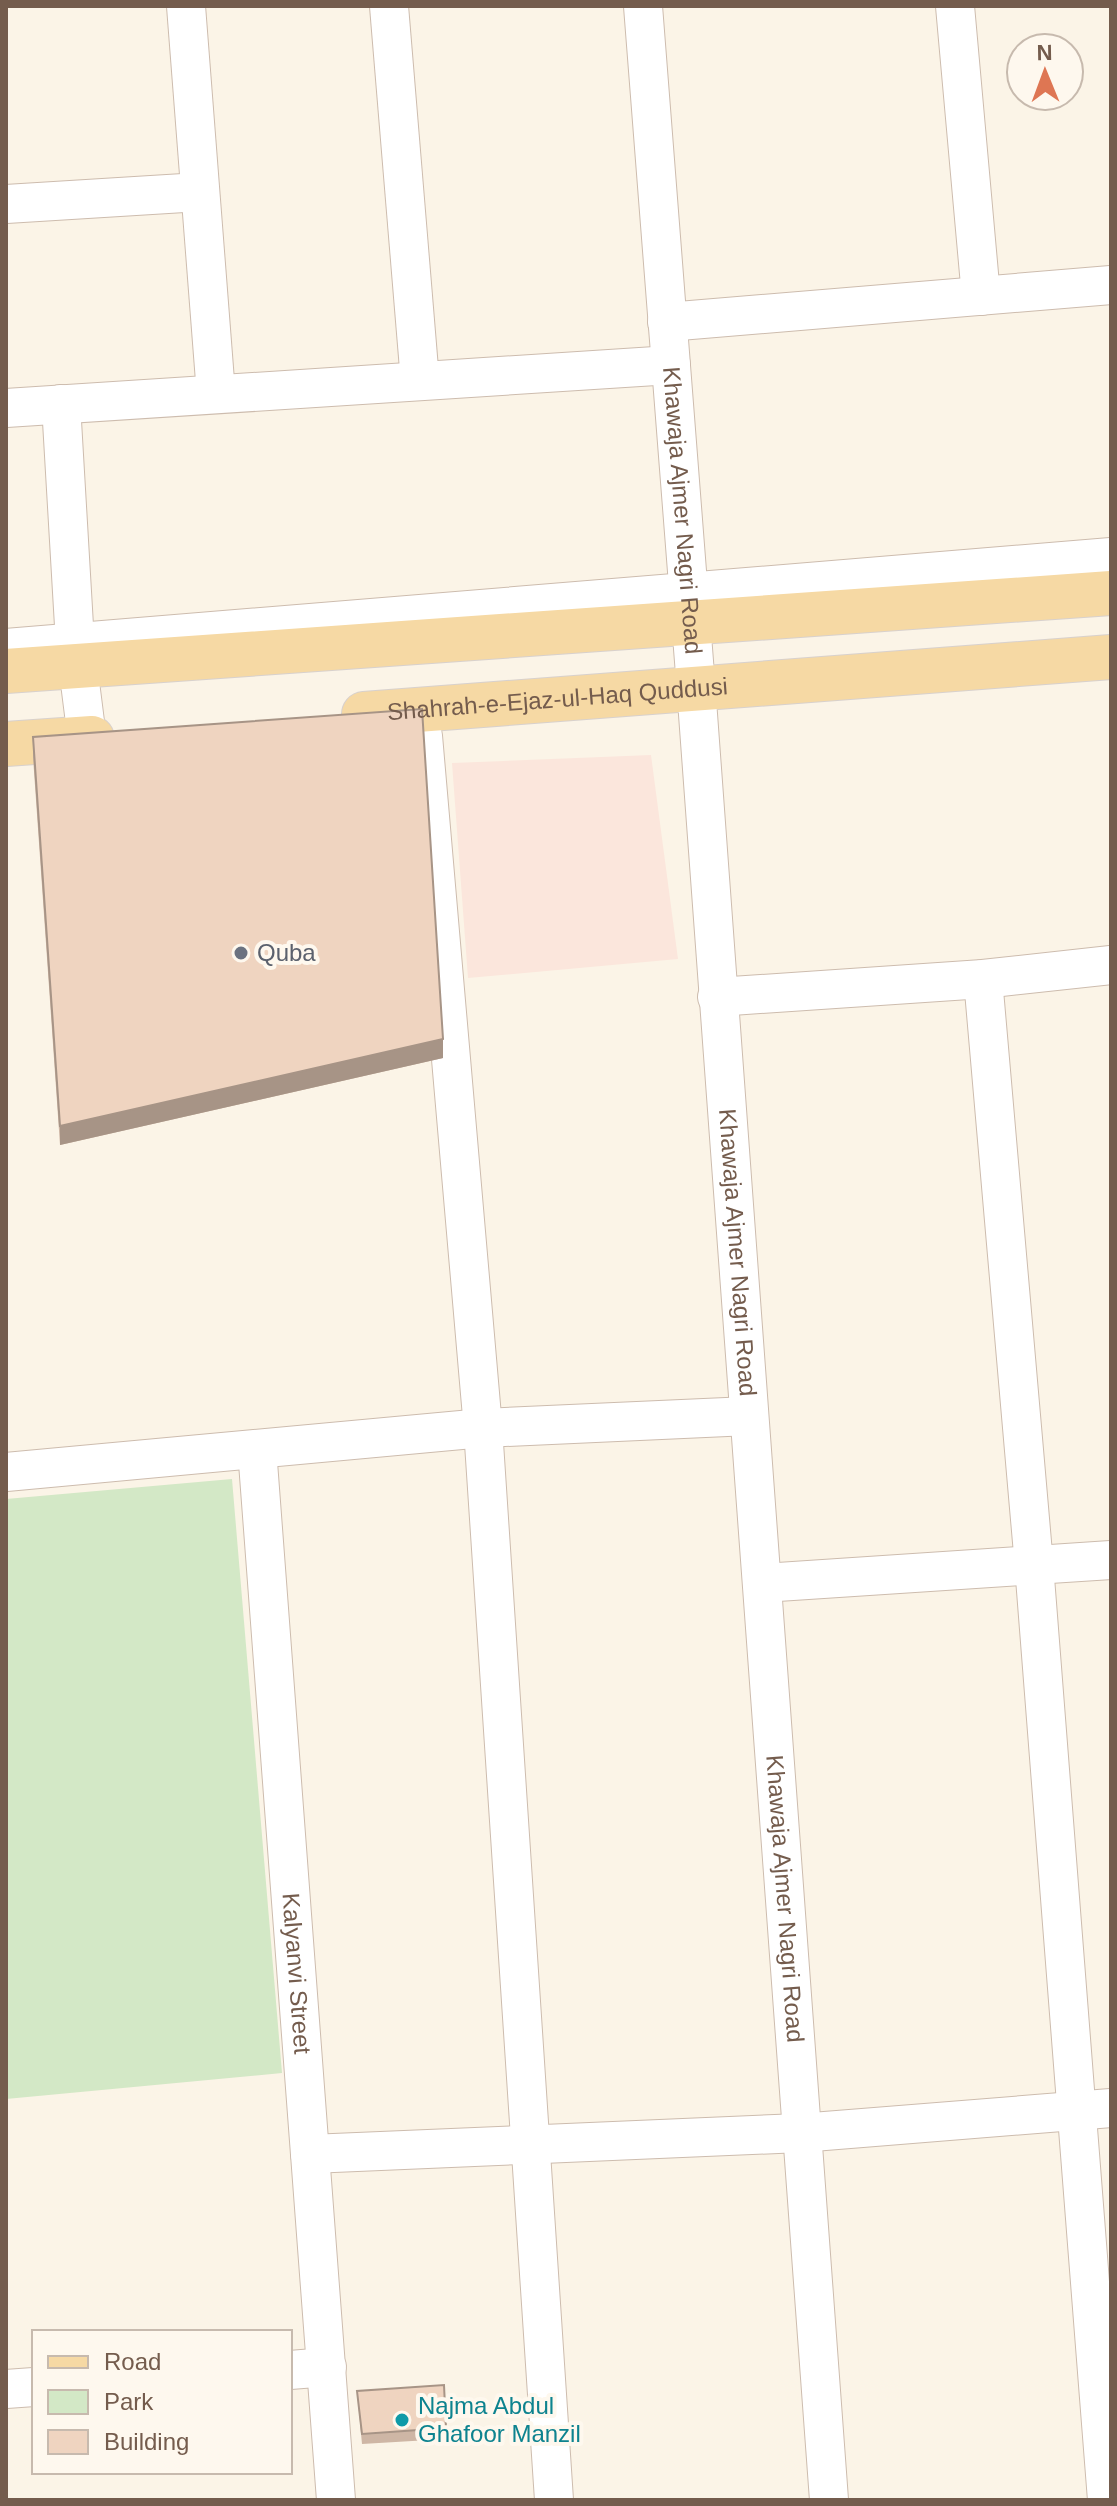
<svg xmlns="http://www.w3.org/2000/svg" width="1117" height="2506" font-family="Arial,sans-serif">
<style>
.commercial{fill:#fbe6dc}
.green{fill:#d3e8c6}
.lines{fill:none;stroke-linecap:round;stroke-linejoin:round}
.minor-casing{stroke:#cdbcae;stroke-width:40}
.major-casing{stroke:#d8d1cd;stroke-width:46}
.minor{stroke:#fff;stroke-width:38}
.major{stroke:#f6d9a4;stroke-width:44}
.wall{fill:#ceb6a5}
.shaded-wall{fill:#a79486}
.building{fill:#efd4c0;stroke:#a79486;stroke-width:2}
.worship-dot{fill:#6b7280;stroke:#fef8ee;stroke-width:3}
.culture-dot{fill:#0f9aa8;stroke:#fef8ee;stroke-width:3}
.labels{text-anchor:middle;stroke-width:8;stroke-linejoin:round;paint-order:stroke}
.street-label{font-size:24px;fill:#745c4d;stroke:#fef8ee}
.worship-label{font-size:24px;fill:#5b616d;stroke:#fef8ee;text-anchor:start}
.culture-label{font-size:24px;fill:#0d838f;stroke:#fef8ee;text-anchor:start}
</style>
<rect width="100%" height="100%" fill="#fbf4e7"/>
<path class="commercial" d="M651,755l27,204 -210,19 -16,-215z"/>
<path class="green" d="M232,1479l50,594 -276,26v-600z"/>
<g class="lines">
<defs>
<g id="minor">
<path d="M186,6l30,388"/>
<path d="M389,6l31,375"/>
<path id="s1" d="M643,6l53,681 133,1813"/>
<path d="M955,6l26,290"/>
<path d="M6,204l194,-12"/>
<path d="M667,322l444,-37"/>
<path d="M61,404l14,239 12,95"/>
<path d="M6,408l665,-43"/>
<path d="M6,648l1105,-91"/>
<path d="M423,736l60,692 71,1072"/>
<path d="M983,979l51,586 73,935"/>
<path d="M717,997l266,-18 128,-14"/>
<path id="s2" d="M257,1449l79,1051"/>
<path d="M6,1472l477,-44 266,-12"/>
<path d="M762,1583l349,-23"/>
<path d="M310,2154l490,-21 311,-25"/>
<path d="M290,2370l37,-3"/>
<path d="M6,2389l28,-2"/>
</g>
<g id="major">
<path d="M6,671l1105,-78"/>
<path id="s3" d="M364,714l747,-57"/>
<path d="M6,744l86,-6"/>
</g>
</defs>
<use href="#minor" class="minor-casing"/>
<use href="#major" class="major-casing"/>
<use href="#minor" class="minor"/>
<use href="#major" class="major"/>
</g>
<path class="wall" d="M33,737l410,321 -383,87 -27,-388z
M444,2385l2,54 -84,5 -5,-53z"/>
<path class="shaded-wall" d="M443,1039v19l-383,87v-19z"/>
<path class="building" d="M422,709l21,330 -383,87 -27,-389z
M444,2385l2,43 -84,6 -5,-43z"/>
<circle class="worship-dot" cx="241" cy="953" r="8"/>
<circle class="culture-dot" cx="402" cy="2420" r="8"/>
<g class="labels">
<g class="street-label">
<text dy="8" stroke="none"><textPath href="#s1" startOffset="506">Khawaja Ajmer Nagri Road</textPath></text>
<text dy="8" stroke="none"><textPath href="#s3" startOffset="194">Shahrah-e-Ejaz-ul-Haq Quddusi</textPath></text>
<text dy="8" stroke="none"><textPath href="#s1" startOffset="1250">Khawaja Ajmer Nagri Road</textPath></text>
<text dy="8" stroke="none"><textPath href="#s1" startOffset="1898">Khawaja Ajmer Nagri Road</textPath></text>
<text dy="8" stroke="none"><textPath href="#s2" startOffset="526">Kalyanvi Street</textPath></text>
</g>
<g class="worship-label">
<text x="257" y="961">Quba</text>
</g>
<g class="culture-label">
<text x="418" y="2414">Najma Abdul<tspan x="418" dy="28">Ghafoor Manzil</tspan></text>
</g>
</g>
<rect width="1117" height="2506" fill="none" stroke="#745c4d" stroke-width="16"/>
<rect x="32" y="2330" width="260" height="144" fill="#fef8ee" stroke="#c7baae" stroke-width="2"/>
<rect x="48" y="2356" width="40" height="12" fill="#f6d9a4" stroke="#c7baae" stroke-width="2"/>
<text x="104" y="2370" font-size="24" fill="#745c4d">Road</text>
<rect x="48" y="2390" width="40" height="24" fill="#d3e8c6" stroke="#c7baae" stroke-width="2"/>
<text x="104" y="2410" font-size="24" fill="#745c4d">Park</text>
<rect x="48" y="2430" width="40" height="24" fill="#efd4c0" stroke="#c7baae" stroke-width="2"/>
<text x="104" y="2450" font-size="24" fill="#745c4d">Building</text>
<g transform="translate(1045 72) rotate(359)"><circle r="38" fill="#fef8ee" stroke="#c7baae" stroke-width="2"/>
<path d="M0-6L14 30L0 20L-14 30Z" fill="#de7653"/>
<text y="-12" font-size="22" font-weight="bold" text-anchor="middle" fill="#745c4d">N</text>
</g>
</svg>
